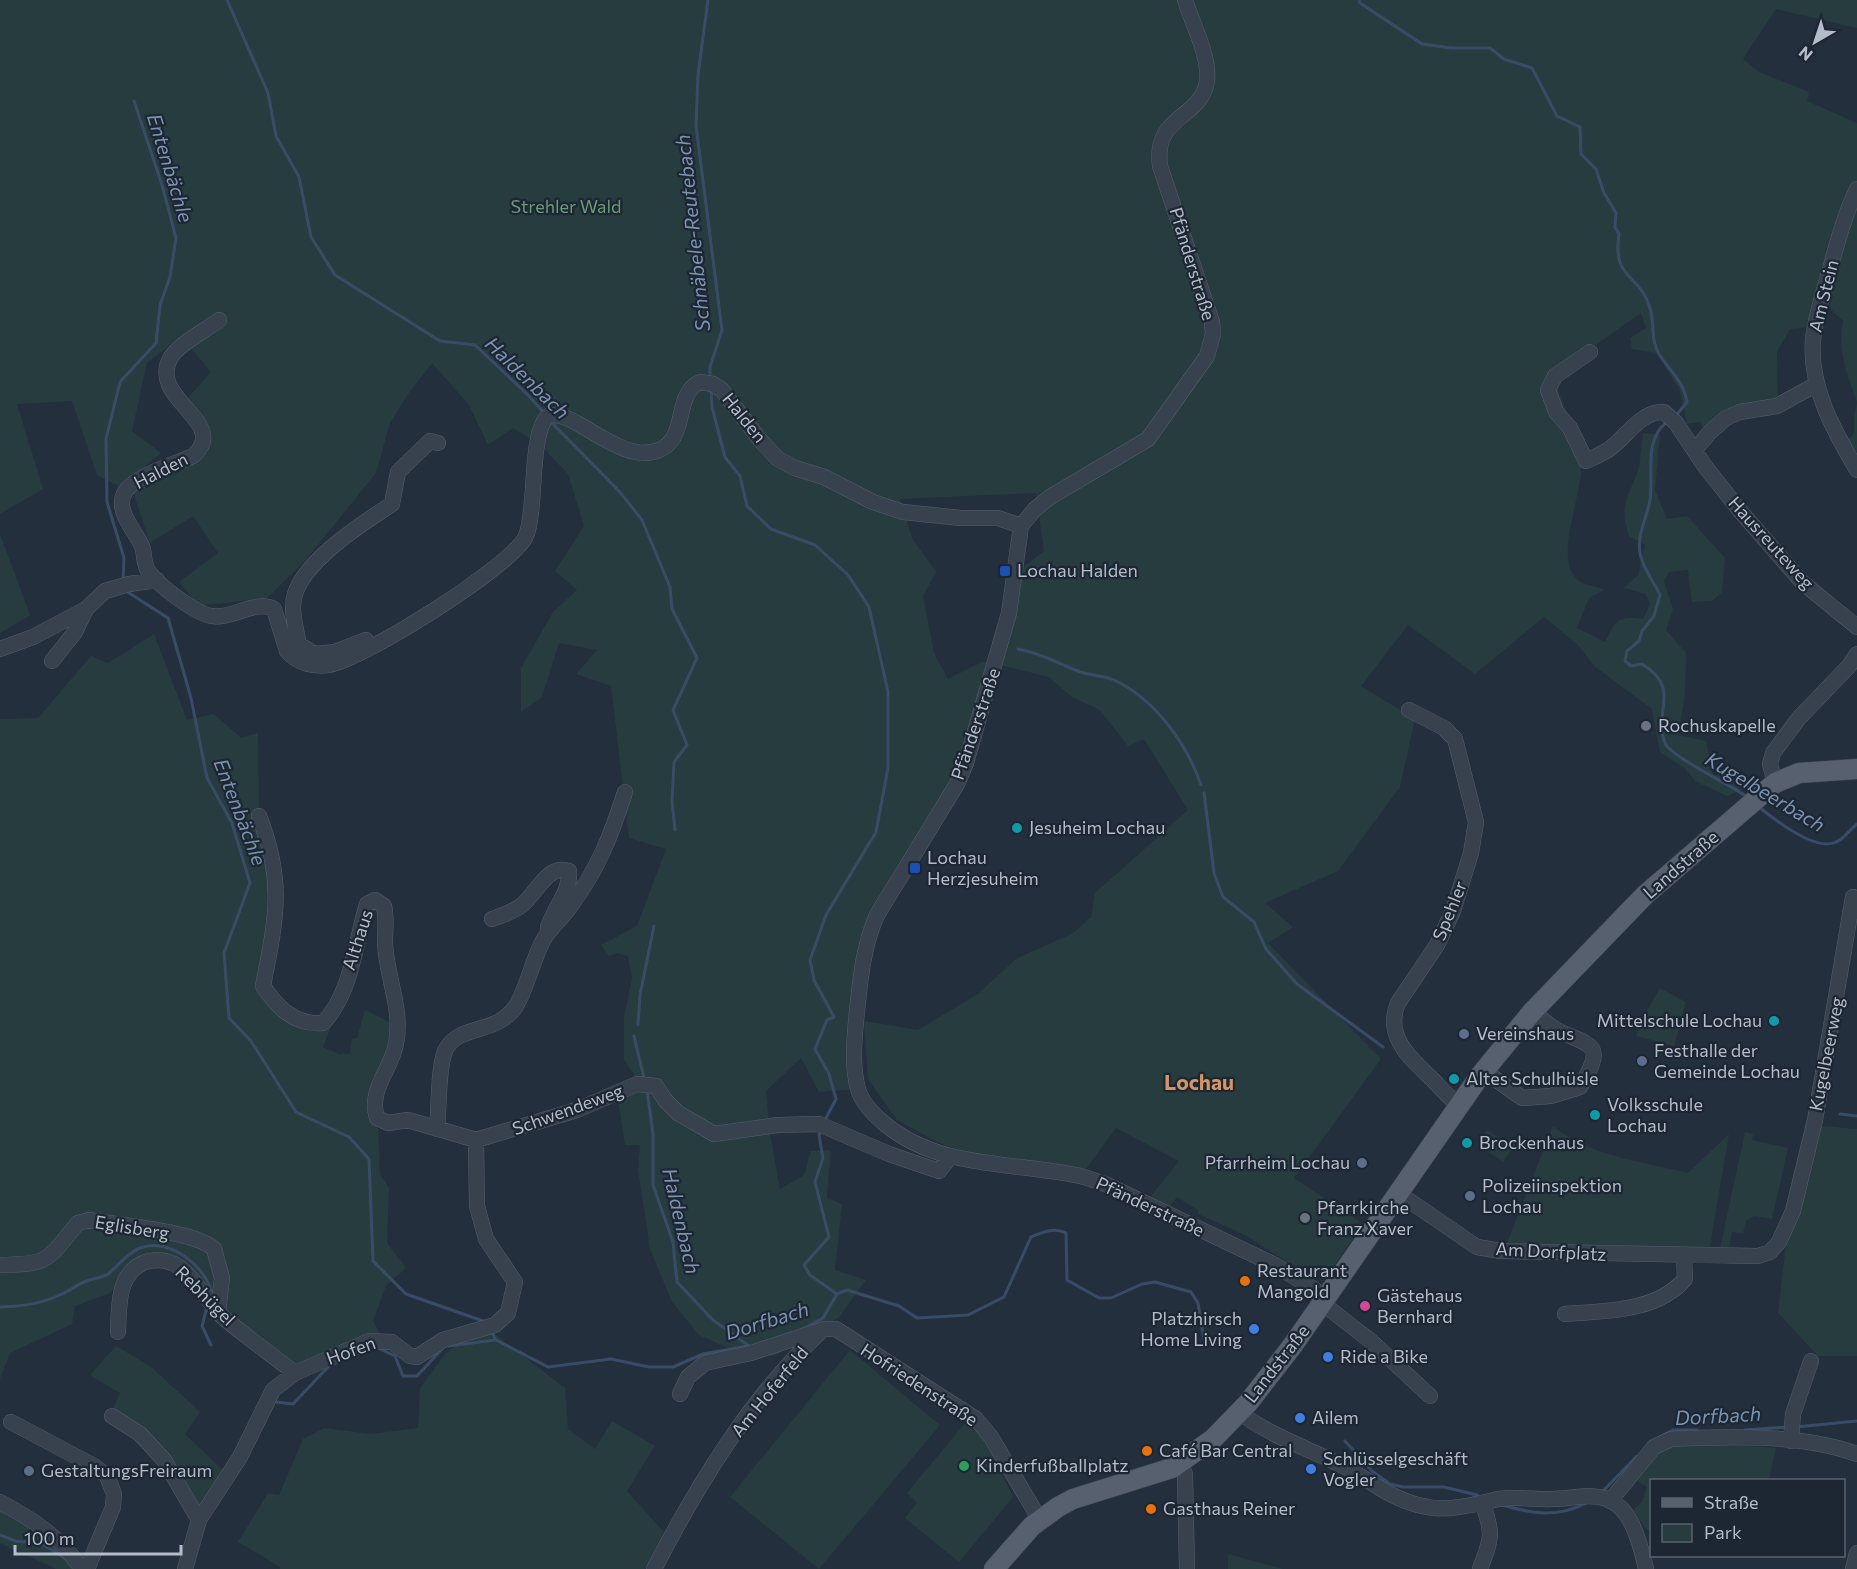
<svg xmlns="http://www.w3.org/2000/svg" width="1857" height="1569" font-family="Commissioner,sans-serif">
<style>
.green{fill:#263c3f;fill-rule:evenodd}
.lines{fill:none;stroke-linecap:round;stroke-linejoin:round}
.stream{stroke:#394c67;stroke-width:3}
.minor-casing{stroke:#565f6c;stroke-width:16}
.major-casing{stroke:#414a57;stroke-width:21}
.minor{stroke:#38414e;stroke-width:15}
.major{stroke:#56606e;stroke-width:20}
.transit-dot{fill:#1a4fb4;stroke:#1d2633;stroke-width:2}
.worship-dot{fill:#6b7280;stroke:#1d2633;stroke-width:2}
.culture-dot{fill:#0f9aa8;stroke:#1d2633;stroke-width:2}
.service-dot{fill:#5c6f8a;stroke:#1d2633;stroke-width:2}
.food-dot{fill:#e8710a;stroke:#1d2633;stroke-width:2}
.hotel-dot{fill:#d1479c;stroke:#1d2633;stroke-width:2}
.shop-dot{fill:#3f7fe0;stroke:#1d2633;stroke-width:2}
.leisure-dot{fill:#2e9e5b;stroke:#1d2633;stroke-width:2}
.labels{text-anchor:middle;stroke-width:4.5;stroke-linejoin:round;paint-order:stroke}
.park-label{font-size:18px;fill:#6b9a76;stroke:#1d2633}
.street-label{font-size:18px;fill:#b4bcc9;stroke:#1d2633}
.poi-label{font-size:18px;fill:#b4bcc9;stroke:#1d2633;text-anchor:start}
.water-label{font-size:20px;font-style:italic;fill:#7c92b1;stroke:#1d2633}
.quarter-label{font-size:21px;font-weight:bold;fill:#d59563;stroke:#1d2633}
</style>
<rect width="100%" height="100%" fill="#242f3e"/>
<path class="green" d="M0,0h1857v28l-81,-19 -33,50 16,13 50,20 -2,9 50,22v279c-10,-28 -20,-52 -14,-81l-19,-18 -13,24 -21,2 -13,23 1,48 -73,34 -5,-12 -13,2 -7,-33 -23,-38 -25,-4 -2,-11 16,-10 -5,-15 -89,63c7,12 28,74 29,88 2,31 -26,88 -6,113 7,9 20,8 29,13l-15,8 -12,30 28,14c11,-22 12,-26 38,-23l7,-15 -4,-10 -22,-6 14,-13 7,-30 -16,-9c-11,-34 1,-40 10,-69 2,-11 2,-23 4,-34l17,2 -5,55 12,29 20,-3 38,42 -3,34 -10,9 -20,1 -4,-32 -19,2 -5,9 9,28 -7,21 20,23 -1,42 -7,40 28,6 7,34 31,1 7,10 -24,10 -32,-15 -9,-12 -26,-17 -8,-43 -58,-43 -16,-21 -34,-28 -69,57 -67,-49 -47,61 54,33 -15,68 -62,84 -73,32 28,24 -25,16 113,116 -87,119 69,46 -34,49 -19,4 -63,-41 -49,-22v-4l-21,-13 -8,11 -19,-11 29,-36 -63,-33 -30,41 -124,-18 -25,-9 -40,-22 -29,-41 -4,-58 54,9 60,-36 39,-36 55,-24 19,-17 4,-24 93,-83 -44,-71 -16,7 -28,-36 -28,-13 -23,-20 -52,-13 -31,99 -98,171 -10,155 -39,3 -18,-34 -35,33 4,43 10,55 24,-14 7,-24 20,-1 -4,48 15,6 -7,66 31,10 -27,37 -64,39 -36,-3 -40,-18 -27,-33 -22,-53 -12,-79 2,-25h-15l-7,-46 25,-12 -19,-27v-43l8,-39 -4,-22 -11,-3 -8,3 -8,-11 36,-19 29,-77 -37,-11 -18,-152 -35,-12 21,-24 -38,-7 -17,54 -21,15v-44l32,-56 24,-22 -22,-19 29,-45 -16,-52 -28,-29 -27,-17 -25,17 -19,-40 -37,-42 -24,31 -18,29 -14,50 -71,88 -38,37 -68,8 -20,-24 39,-29 -25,-37 -43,27 -17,-51 75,-40 2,-21 -25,-30 26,-29 -30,-36 -34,27 -15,68 29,22 -41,34 -23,-12 -25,-74 -55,3 26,85 -43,25zM1036,493l8,58 -31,24 -16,89 -15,-2 -34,17 -14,-26 -11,-57 13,-24 -24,-34 -12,-39z
M1857,404v52l-11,-16 8,-6v-18z
M0,534l30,81 -30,18z
M154,634l33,86 27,-6 27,24 17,-5 1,83 12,30 -8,140 49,38 25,-12 -14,35 18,8 1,-2 8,1 2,-15 5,-1 8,-28 28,14 -4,25 -22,65 11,14 2,46 9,14 -2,55 19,25 -20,18 -13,35 7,12 -82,35 -80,-56 -48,-50 -37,8 -23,23 -35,13 -3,18 -62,29 -10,26v-660l38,-1 53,-62 17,7z
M1660,988l26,14 -12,44 -38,-10 4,-13z
M1553,1126c37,30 90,36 135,47l41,-39 -20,118 -202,-9z
M1821,1126l36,3v227h-39l-40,-43 8,-68 12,-30z
M1487,1130l26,18 -10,14 -26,-18z
M1745,1132l8,2 -1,6 36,8 -16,71 -18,-3 -8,5 -3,12 -11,-1 -3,17 -9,-1z
M483,1325l82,63 3,41 27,20 17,-28 43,25 -28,45 37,41 -19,37h-365v-2l-42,-25 30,-49 11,2 24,-56 21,-11 46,6 48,-6 2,-40 26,-35z
M116,1346l34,20 50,46 -15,22 40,38 -26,38 -87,-98 8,-19 -30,-18z
M850,1350l90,75 -121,144 -89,-72z
M965,1423l20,16 28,58 -54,65 -54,-44 12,-15 -10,-10z
M1696,1442l80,6 -7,32h-117l-1,50 -5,-1 -13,-19 9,-8 5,-15 -13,-9 32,-33z
M0,1504l33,16 44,49h-21l-56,-26z
M1228,1554l55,15h-55z"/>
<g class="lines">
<path class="stream" d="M227,0l41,93 8,43 23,41 12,60 24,38 105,66 35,4 54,51 16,18
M708,0l-10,75 -2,51 26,204 -12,37v11
M1359,0l1,3 62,41 29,4h39l14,11 28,9 25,48 23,11 1,27 15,15 8,24 12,20 -1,14 4,7c-7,47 21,39 31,74 5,15 0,31 9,46 10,16 25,28 28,48l-12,15
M711,390l1,17 13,50 15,19 7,30 24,23 44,16 33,30 21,32 19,85v76l-12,64 -50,83 -16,45 4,20 20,37 -7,3 -12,29 14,25 7,25 -11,21
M551,422l68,69 23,29 28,67 2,22 25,49 -24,52 14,35 -13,17 -2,40 3,28
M1667,422c-24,18 -13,52 -17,78 -3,18 -13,33 -10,53 2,14 14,29 20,42l-6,21 -12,15 -3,10 -12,10 -2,10 6,5 11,-2c41,25 10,49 23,79 6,14 65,41 82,54
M123,582l1,-24 -17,-56 -1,-63 14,-57 36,-39 4,-38 10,-28 6,-39 -14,-53 -28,-84
M126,591l42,27 23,80 16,80 25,45 18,60 -26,70 5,65 22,23 45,71 53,25 20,22 4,102 33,33 80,28
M1018,649c23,4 39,14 60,22 12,5 25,4 36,9 41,19 73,64 87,105
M1204,793l10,80 9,24 31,25 12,27 31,35 86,63
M1759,807c16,13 57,45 77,35 8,-3 14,-13 21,-18
M638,1025l2,-30 14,-69
M634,1036l10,42
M647,1091l6,42v52l20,57 4,40 36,38 36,26
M1840,1114l17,2
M822,1129l-3,6 4,23 -8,24 14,55 -25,28 6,10 27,19
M0,1307c23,-1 41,-3 62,-13 9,-4 16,-10 25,-13 7,-3 15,-3 21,-7 11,-9 19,-21 32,-26 29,-12 68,20 72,47
M207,1307l-5,19 9,19
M803,1329l20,-11 14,-24 10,-4 52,16 18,12 51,-3 36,-18 27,-60c12,-5 23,-10 35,-4l1,47 32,18h12l31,-14 13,-2 36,10 7,11 6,37
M491,1331l5,9
M449,1346l47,-6 52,27 63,-8 38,8h24l30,-13 45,-8
M358,1354l20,-6 17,8 8,20h14l24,-26
M276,1402l17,2 35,-37 8,-4
M1796,1427l61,-6
M1745,1430l42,-3
M1345,1441l27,30 18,13 13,3h41l33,8
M1650,1442l23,-12h24
M1603,1491l34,-35
M1503,1505c29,9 55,13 83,-2
M0,1535l15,6 27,3 23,14"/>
<defs>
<path id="minor" d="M1185,0c7,23 25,56 22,81 -6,39 -54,33 -47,85l52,156 1,12 -6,22 -59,83 -98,58 -15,12 -14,17 -12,87 -43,150 -9,21 -80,131c-15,34 -17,69 -21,106 -2,22 -4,46 2,68 4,14 16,26 27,35 56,47 133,37 199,53l21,7 170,81 39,24 13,18 45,35 58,54
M1857,189c-13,27 -20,55 -28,84 -6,22 -14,44 -16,67 -4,47 21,91 44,130
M219,320c-13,10 -40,24 -48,37 -25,42 61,65 22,99 -18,8 -59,20 -68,36 -11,18 10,38 17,54 3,8 1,19 7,26 9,13 47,42 63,44 19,4 43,-17 62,-7l13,42c10,12 26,16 41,14 31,-3 186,-100 198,-129 11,-26 3,-103 22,-120 25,-9 72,50 111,34 30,-12 14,-56 41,-68l13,2 9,6 38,50 18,19 17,9 29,9 49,25 30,10 58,6h37l23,8
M1590,352l-35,24 -7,14 8,22 14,16 16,33c7,-3 15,-7 22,-11 18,-12 32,-39 56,-38l12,11 28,42 37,47 62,71 54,44
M1695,450l15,-18 16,-14 14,-6 37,-6 40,-22
M366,640l-31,12 -21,2 -15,-10c-3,-15 -9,-35 -4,-50 11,-35 67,-70 97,-90l6,-32 32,-31 8,2
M0,649l33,-12 53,-28
M52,661l23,-29 11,-23 19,-18 24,-7 28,-4
M1409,710l35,18 11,11 21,83 -5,31 -18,58 -16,34 -39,58c-14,33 12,55 34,76 9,9 17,19 27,26
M1775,783l-5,-19 3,-11 26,-35 50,-52 8,-12
M259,816c26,66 17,103 4,170 15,22 31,39 60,37 29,-30 32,-80 44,-119l8,-4 9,6c3,12 1,24 1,36 1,34 18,67 11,102 -5,26 -28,46 -19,74l11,5 20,-3 68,20 101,-30 60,-26 19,2 9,14 13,13 36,21 64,-9 41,-1 70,30 50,17 11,-14
M492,919c11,-4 21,-7 30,-14 15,-12 26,-42 47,-34 2,20 -15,37 -21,56
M1484,1071l38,27 29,-2 29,-9c28,-46 10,-40 -25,-58 -8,-5 -15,-12 -23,-17
M437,1129c2,-19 1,-61 8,-78 13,-28 51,-15 71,-45 12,-20 16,-46 28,-67 7,-12 18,-21 26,-32 28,-38 41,-71 55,-115
M1398,1193l79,54 24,4 257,5 12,-4 9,-10 14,-31 22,-91 38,-223
M0,1265c53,-1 46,-5 78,-42l11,-3c28,5 107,11 125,29l8,29 -4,34
M1565,1314c40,-3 92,-2 120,-35l-1,-23
M118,1332c1,-26 -1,-63 31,-71 11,-2 21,-1 30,6 19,14 29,37 46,52 23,19 47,36 70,54
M680,1394l8,-17 17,-14 46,-10 73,-24h12l140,90 15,18 49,83
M1239,1412c31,24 71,37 106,55 24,13 45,31 73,38 29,8 52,0 81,-6 19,-3 36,1 54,0 16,0 31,-5 46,-2 32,4 41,46 47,72
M112,1416l28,18 24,26 35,60
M11,1422l83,44 13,10 7,18 -1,13 -26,62
M1791,1441l2,-27 18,-53
M1180,1463l5,11 2,95
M1610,1501l44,-54 17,-8c56,-3 133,-5 186,15
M0,1502c33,17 60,36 82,67
M185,1569l14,-49 41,-63 33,-67 22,-17 74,-32 23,1 18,14 7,1 26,-17 52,-15 13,-12 7,-31 -29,-43 -9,-33 -1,-66
M654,1569c44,-85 96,-170 165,-236
M1480,1569c11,-30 14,-33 3,-65
M1853,1569l4,-16"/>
<path id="major" d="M994,1569l38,-43 26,-19 15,-8 99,-31 41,-29 35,-36 45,-58 186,-268 53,-65 113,-117 130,-112 24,-10 58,-4"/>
</defs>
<use href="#minor" class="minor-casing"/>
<use href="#major" class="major-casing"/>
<use href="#minor" class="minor"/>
<use href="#major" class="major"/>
</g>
<g class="transit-dot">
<rect x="999" y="565" width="12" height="12" rx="3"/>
<rect x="909" y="862" width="12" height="12" rx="3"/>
</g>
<g class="worship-dot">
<circle cx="1646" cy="726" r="6"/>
<circle cx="1305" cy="1218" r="6"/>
</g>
<g class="culture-dot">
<circle cx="1017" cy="828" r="6"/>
<circle cx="1774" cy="1021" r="6"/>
<circle cx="1454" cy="1079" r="6"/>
<circle cx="1595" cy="1115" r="6"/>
<circle cx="1467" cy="1143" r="6"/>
</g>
<g class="service-dot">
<circle cx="1464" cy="1034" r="6"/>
<circle cx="1642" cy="1061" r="6"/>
<circle cx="1362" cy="1163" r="6"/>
<circle cx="1470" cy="1196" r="6"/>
<circle cx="29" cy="1471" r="6"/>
</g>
<g class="food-dot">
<circle cx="1245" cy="1281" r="6"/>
<circle cx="1147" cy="1451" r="6"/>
<circle cx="1151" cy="1509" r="6"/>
</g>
<circle class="hotel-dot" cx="1365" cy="1306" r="6"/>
<g class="shop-dot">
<circle cx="1254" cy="1329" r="6"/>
<circle cx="1328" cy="1357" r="6"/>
<circle cx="1300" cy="1418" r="6"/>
<circle cx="1311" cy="1469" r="6"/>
</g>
<circle class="leisure-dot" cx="964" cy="1466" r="6"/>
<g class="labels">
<g class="park-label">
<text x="566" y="213">Strehler Wald</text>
</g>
<g class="street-label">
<text transform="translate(1192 264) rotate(73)" y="6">Pfänderstraße</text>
<text transform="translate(1824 296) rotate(-76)" y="6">Am Stein</text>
<text transform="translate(744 418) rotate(51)" y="6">Halden</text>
<text transform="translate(161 471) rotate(-27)" y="6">Halden</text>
<text transform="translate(1771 543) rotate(48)" y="6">Hausreuteweg</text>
<text transform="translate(976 724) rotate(-71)" y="6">Pfänderstraße</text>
<text transform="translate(1681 865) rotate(-41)" y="6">Landstraße</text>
<text transform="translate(1450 911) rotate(-68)" y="6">Spehler</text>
<text transform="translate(358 940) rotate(-72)" y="6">Althaus</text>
<text transform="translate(1827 1054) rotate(-79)" y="6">Kugelbeerweg</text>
<text transform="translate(568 1110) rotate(-20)" y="6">Schwendeweg</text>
<text transform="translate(1150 1207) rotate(25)" y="6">Pfänderstraße</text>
<text transform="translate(132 1228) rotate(9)" y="6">Eglisberg</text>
<text transform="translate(1551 1252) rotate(3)" y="6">Am Dorfplatz</text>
<text transform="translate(205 1296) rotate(45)" y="6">Rebhügel</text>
<text transform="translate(351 1351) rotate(-20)" y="6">Hofen</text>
<text transform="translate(1277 1364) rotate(-52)" y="6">Landstraße</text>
<text transform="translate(919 1385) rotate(33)" y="6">Hofriedenstraße</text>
<text transform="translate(770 1392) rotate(-51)" y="6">Am Hoferfeld</text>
</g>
<g class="poi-label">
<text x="1017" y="577">Lochau Halden</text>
<text x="1658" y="732">Rochuskapelle</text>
<text x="1029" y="834">Jesuheim Lochau</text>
<text x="927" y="864">Lochau<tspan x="927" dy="21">Herzjesuheim</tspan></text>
<text x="1762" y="1027" text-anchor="end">Mittelschule Lochau</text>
<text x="1476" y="1040">Vereinshaus</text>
<text x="1654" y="1057">Festhalle der<tspan x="1654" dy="21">Gemeinde Lochau</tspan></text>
<text x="1466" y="1085">Altes Schulhüsle</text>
<text x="1607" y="1111">Volksschule<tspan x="1607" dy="21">Lochau</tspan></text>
<text x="1479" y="1149">Brockenhaus</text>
<text x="1350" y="1169" text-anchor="end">Pfarrheim Lochau</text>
<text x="1482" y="1192">Polizeiinspektion<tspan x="1482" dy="21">Lochau</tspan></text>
<text x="1317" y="1214">Pfarrkirche<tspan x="1317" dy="21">Franz Xaver</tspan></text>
<text x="1257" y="1277">Restaurant<tspan x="1257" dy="21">Mangold</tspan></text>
<text x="1377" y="1302">Gästehaus<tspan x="1377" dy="21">Bernhard</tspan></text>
<text x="1242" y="1325" text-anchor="end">Platzhirsch<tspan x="1242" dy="21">Home Living</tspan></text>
<text x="1340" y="1363">Ride a Bike</text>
<text x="1312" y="1424">Ailem</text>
<text x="1159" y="1457">Café Bar Central</text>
<text x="1323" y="1465">Schlüsselgeschäft<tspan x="1323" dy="21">Vogler</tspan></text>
<text x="976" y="1472">Kinderfußballplatz</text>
<text x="41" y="1477">GestaltungsFreiraum</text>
<text x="1163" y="1515">Gasthaus Reiner</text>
</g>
<g class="water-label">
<text transform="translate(170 168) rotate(73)" y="7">Entenbächle</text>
<text transform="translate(693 233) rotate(-96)" y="7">Schnäbele-Reutebach</text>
<text transform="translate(527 378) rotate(44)" y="7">Haldenbach</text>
<text transform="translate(1765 792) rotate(31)" y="7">Kugelbeerbach</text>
<text transform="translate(240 812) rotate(69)" y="7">Entenbächle</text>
<text transform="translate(681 1221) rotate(77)" y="7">Haldenbach</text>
<text transform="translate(767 1321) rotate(-17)" y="7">Dorfbach</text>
<text transform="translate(1718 1416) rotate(-3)" y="7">Dorfbach</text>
</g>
<g class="quarter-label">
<text x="1199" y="1090">Lochau</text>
</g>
</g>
<rect x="1650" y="1479" width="195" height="78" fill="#1d2633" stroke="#59626f" stroke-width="1.5"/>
<rect x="1662" y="1498" width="30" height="9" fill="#56606e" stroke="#59626f" stroke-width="1.5"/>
<text x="1704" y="1509" font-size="18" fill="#b4bcc9">Straße</text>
<rect x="1662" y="1524" width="30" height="18" fill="#263c3f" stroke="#59626f" stroke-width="1.5"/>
<text x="1704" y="1539" font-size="18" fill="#b4bcc9">Park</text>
<g transform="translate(1815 42) rotate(219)" stroke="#1d2633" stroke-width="4.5" paint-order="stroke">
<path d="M0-4.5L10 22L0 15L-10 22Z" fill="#b4bcc9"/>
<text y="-9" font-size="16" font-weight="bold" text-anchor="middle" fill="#b4bcc9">N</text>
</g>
<path d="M15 1545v9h166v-9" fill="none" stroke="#b4bcc9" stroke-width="3"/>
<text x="24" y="1545" font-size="18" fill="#b4bcc9" stroke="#1d2633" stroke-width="4.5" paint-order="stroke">100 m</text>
</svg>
